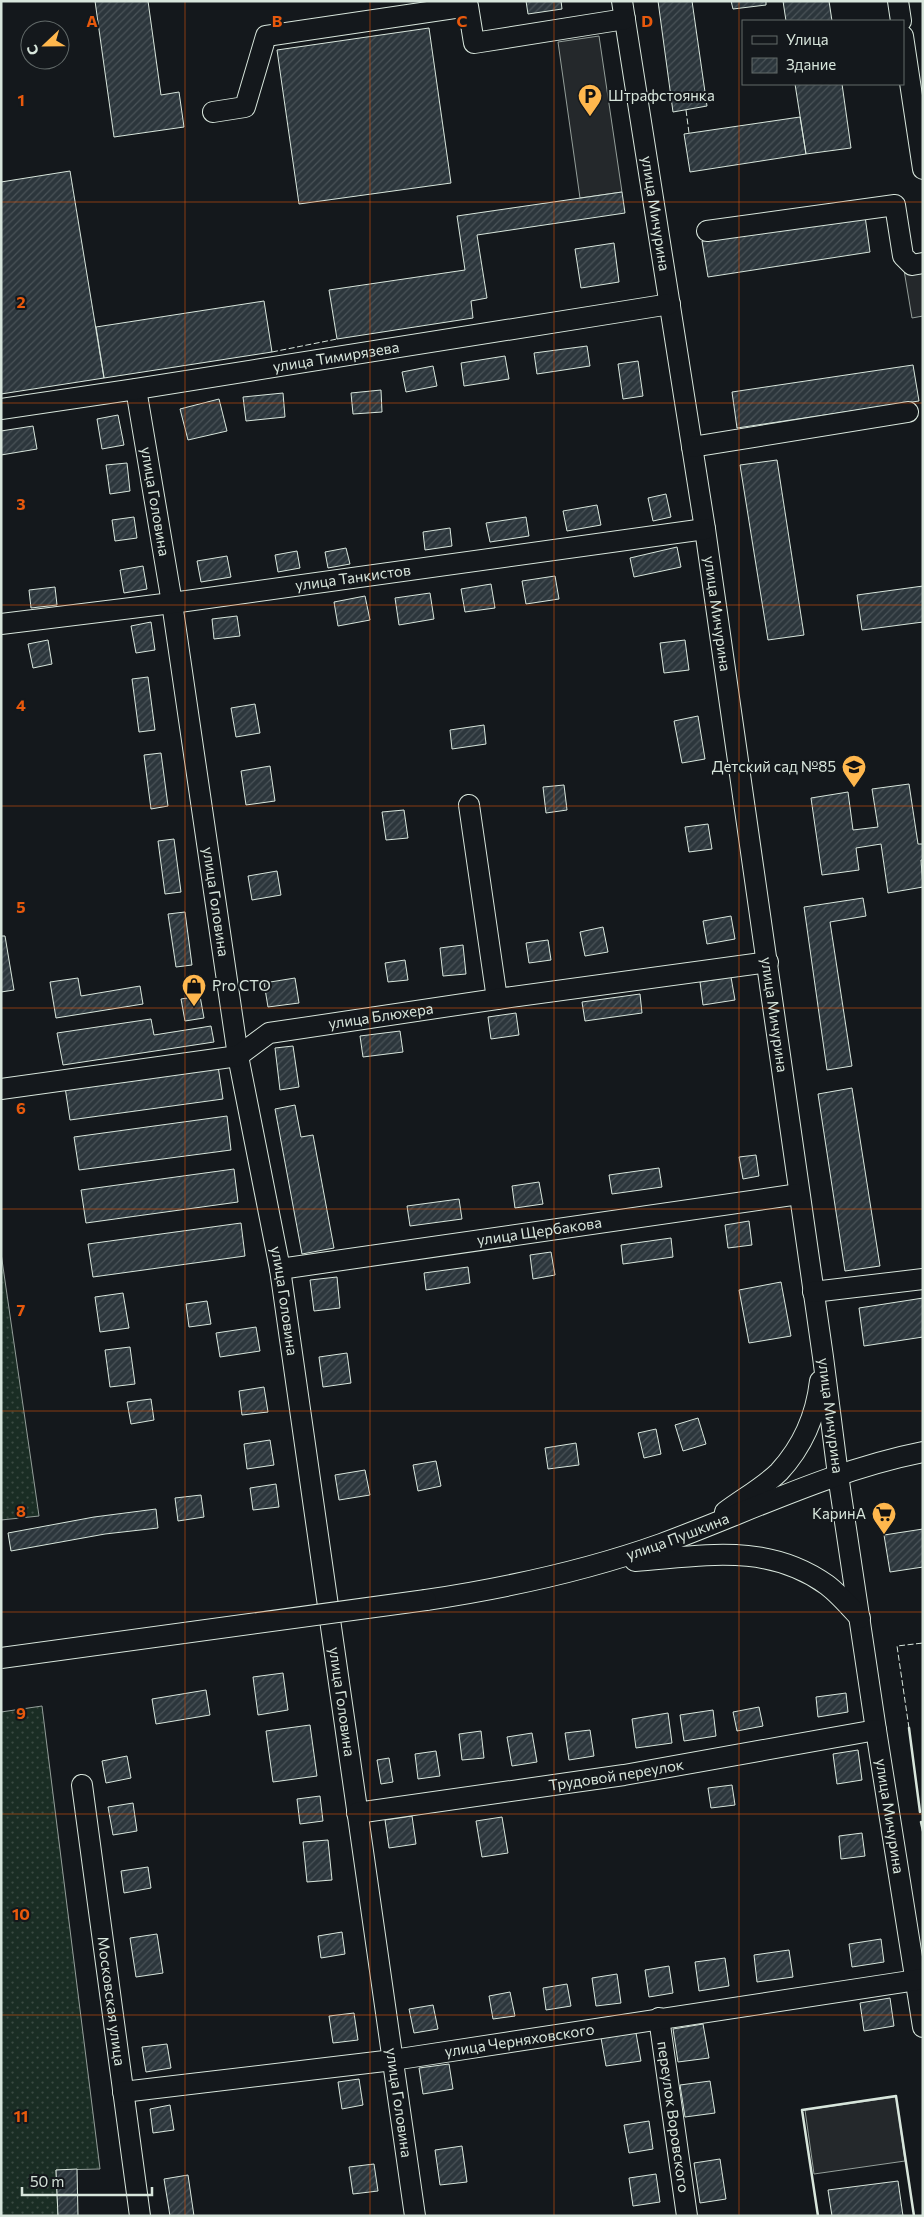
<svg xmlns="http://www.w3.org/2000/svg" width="924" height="2217" font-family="Commissioner,sans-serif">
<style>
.garden{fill:url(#garden-dots);stroke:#939e99}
.parking{fill:#24282b;stroke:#939e99}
.building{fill:url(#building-hatch);stroke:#d8e6dc}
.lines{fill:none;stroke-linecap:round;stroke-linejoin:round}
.minor-casing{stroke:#d8e6dc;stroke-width:22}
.minor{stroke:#14181c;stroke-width:20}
.minor-bridge-casing{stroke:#d8e6dc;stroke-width:22;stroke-linecap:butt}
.minor-bridge{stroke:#14181c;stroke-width:20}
.fence{stroke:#d8e6dc;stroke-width:1;stroke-dasharray:6 2.5;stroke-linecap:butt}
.wall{stroke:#d8e6dc;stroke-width:2.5}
.grid{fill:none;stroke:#e8590c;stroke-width:1;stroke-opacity:0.55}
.labels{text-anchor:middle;stroke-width:4;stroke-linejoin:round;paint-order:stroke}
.poi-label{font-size:15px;fill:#d8e6dc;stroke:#14181c;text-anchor:start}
.street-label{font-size:15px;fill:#d8e6dc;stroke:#14181c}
.grid-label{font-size:16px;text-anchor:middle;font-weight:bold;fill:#e8590c;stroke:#14181c;stroke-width:4;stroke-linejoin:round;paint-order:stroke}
</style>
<defs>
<pattern id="garden-dots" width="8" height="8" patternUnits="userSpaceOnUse" patternTransform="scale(1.25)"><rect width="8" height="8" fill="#1a2d24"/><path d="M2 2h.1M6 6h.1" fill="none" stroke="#3b4b43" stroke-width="1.8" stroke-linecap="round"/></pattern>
<pattern id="building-hatch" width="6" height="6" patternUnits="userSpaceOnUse" patternTransform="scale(1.25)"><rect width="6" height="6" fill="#2c363c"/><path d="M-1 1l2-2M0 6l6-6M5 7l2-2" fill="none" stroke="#4a5358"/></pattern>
</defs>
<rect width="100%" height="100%" fill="#14181c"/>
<path class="garden" d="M1,1253l38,263 -38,4z
M42,1706l58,463 -44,1 2,46h-57v-504z"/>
<path class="parking" d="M599,36l23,156 -42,6 -22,-156z
M923,267v49l-11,2 -8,-48z
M896,2097l9,64 -91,13 -9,-64z"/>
<path class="building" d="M95,1h53l13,94 18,-3 5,35 -70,10z
M526,1h35l1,8 -34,5z
M658,1h34l15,105 -34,6z
M731,1h35v4l-33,4z
M783,1h46l3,20h-46z
M429,28l22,155 -152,21 -22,-154z
M795,84h47l9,64 -45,6z
M800,117l6,37 -116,18 -6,-38z
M70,171l34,207 -103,16v-212z
M622,192l3,21 -148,22 10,63 -16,3 2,17 -136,21 -8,-49 136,-20 -8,-54z
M865,216l5,36 -162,25 -6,-36z
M614,243l5,39 -38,6 -6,-39z
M264,301l8,51 -168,26 -8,-51z
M587,346l3,20 -53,8 -3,-21z
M505,356l4,23 -45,7 -3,-23z
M638,361l5,35 -20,3 -5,-35z
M913,365l6,36 -182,27 -5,-36z
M433,366l4,20 -31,6 -4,-20z
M381,390l1,22 -29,2 -2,-21z
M283,393l2,24 -39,4 -3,-24z
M219,399l8,32 -39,9 -8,-31z
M118,415l6,30 -22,4 -5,-30z
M33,426l4,23 -36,6v-24z
M777,460l27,175 -36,5 -28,-175z
M127,463l3,28 -20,3 -4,-29z
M666,494l5,23 -18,4 -5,-23z
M597,505l4,20 -34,6 -4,-20z
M134,517l3,21 -22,3 -3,-21z
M526,517l3,19 -39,6 -4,-19z
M450,528l2,18 -27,4 -2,-18z
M677,547l4,20 -47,10 -4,-19z
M346,548l4,16 -22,4 -3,-16z
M297,551l3,17 -22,4 -3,-17z
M227,556l4,21 -30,5 -4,-21z
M143,566l4,23 -23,4 -4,-23z
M555,576l4,23 -33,5 -4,-23z
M491,584l4,24 -30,4 -4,-23z
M923,586v36l-61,8 -5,-35z
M55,587l2,18 -26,3 -2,-18z
M430,593l4,26 -35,6 -4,-27z
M365,596l5,24 -32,6 -4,-24z
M237,616l3,20 -26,3 -2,-20z
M151,622l4,28 -19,3 -5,-27z
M48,640l4,24 -19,4 -5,-24z
M685,640l4,30 -25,3 -4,-30z
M148,677l7,53 -16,2 -7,-53z
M255,704l5,29 -24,4 -5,-29z
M698,716l7,43 -23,4 -8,-42z
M484,725l2,19 -34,5 -2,-19z
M161,753l7,53 -17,3 -7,-54z
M270,766l5,35 -29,4 -5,-34z
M909,784l9,60h5v16h-2l2,27 -35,6 -7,-49 -25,4 3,22 -37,5 -11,-77 37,-6 5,38 25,-3 -6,-38z
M564,785l3,25 -21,3 -3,-26z
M404,810l4,28 -22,2 -4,-28z
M708,824l4,25 -23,3 -4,-25z
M174,839l7,53 -16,2 -7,-53z
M277,871l4,24 -29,5 -4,-24z
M863,898l3,18 -36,6 22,144 -25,4 -23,-163z
M185,912l7,53 -16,2 -8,-53z
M731,916l4,23 -28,5 -4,-23z
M603,927l5,25 -23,4 -5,-24z
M1,936h4l9,54 -13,2z
M548,940l3,20 -22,3 -3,-20z
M463,945l3,29 -23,2 -3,-28z
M405,960l3,20 -20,2 -3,-19z
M731,977l4,23 -32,5 -3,-23z
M78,978l3,18 59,-10 3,18 -87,14 -6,-36z
M295,978l4,25 -31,4 -4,-24z
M640,994l2,19 -57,8 -3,-19z
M200,996l4,22 -19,3 -4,-22z
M516,1013l3,22 -28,4 -3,-22z
M151,1019l3,16 57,-9 3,16 -151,23 -6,-32z
M400,1031l3,21 -40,5 -3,-21z
M293,1046l6,41 -19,3 -5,-42z
M218,1066l5,33 -153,21 -5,-33z
M852,1088l28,178 -35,5 -27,-177z
M295,1105l6,32 12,-2 21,113 -32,6 -27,-145z
M227,1116l4,34 -152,20 -5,-33z
M756,1155l3,21 -16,3 -4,-22z
M659,1168l3,19 -50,7 -3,-19z
M234,1169l4,33 -152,21 -5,-33z
M539,1182l4,22 -28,4 -3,-22z
M459,1199l3,20 -52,7 -3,-20z
M749,1221l3,24 -24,3 -3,-23z
M241,1223l4,33 -152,21 -5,-33z
M671,1238l2,19 -50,7 -2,-19z
M551,1252l4,23 -22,4 -3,-24z
M468,1267l2,16 -44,7 -2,-17z
M337,1277l3,31 -26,3 -4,-31z
M781,1282l10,54 -42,7 -10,-53z
M123,1293l6,35 -29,4 -5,-35z
M923,1298v39l-59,9 -5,-38z
M207,1301l4,23 -22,3 -3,-23z
M256,1327l4,24 -40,6 -4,-24z
M130,1347l5,37 -25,3 -5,-37z
M347,1353l4,30 -28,4 -4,-30z
M264,1387l4,25 -26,3 -3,-24z
M151,1399l3,21 -23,4 -4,-22z
M698,1418l8,26 -23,7 -8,-26z
M656,1429l5,25 -17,4 -6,-25z
M270,1440l4,25 -27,4 -3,-25z
M576,1443l3,22 -31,4 -3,-21z
M436,1461l5,25 -23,5 -5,-26z
M365,1470l5,25 -31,5 -4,-25z
M276,1484l3,23 -26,3 -3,-22z
M201,1495l3,22 -26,4 -3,-23z
M156,1509l2,19 -53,6 -94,17 -3,-18 86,-16z
M923,1529v38l-33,5 -6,-37z
M283,1673l5,37 -30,5 -5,-38z
M206,1690l4,25 -54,9 -4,-25z
M846,1693l2,19 -30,5 -2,-20z
M759,1707l4,19 -26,5 -4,-19z
M713,1710l3,26 -32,5 -4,-26z
M668,1713l4,30 -36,5 -4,-29z
M310,1725l7,51 -44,6 -7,-51z
M590,1730l4,26 -25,4 -4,-27z
M481,1731l3,27 -22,2 -3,-26z
M532,1733l5,29 -25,4 -5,-29z
M858,1750l4,30 -25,4 -4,-30z
M436,1751l4,25 -22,3 -3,-25z
M127,1756l4,22 -25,5 -4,-22z
M389,1758l4,24 -12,2 -4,-24z
M732,1785l3,20 -24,3 -3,-20z
M320,1796l3,25 -23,3 -3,-25z
M133,1803l4,28 -24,4 -5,-28z
M412,1816l4,28 -27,4 -4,-28z
M502,1817l6,36 -26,4 -6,-36z
M862,1833l3,23 -24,3 -2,-23z
M328,1840l4,40 -25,2 -4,-40z
M148,1867l3,21 -27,5 -3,-22z
M342,1932l3,22 -24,4 -3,-22z
M157,1934l6,39 -27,4 -6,-39z
M881,1939l3,23 -32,5 -3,-23z
M789,1950l4,27 -36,5 -3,-27z
M725,1958l4,28 -30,5 -4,-29z
M669,1966l4,27 -24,4 -4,-27z
M617,1974l4,29 -25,3 -4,-28z
M567,1984l4,22 -25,4 -3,-22z
M510,1992l5,24 -22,3 -4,-23z
M890,1998l4,28 -30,5 -4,-28z
M433,2005l5,24 -24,4 -5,-24z
M354,2013l4,27 -25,3 -4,-27z
M703,2024l6,34 -31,4 -5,-33z
M636,2033l5,28 -35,5 -5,-28z
M167,2044l4,24 -25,4 -4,-25z
M449,2064l4,25 -30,5 -4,-26z
M359,2079l4,26 -21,4 -4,-27z
M710,2081l5,32 -30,4 -5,-32z
M170,2105l4,25 -21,3 -3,-24z
M649,2121l4,28 -24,4 -5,-28z
M462,2146l5,36 -27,3 -5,-35z
M720,2159l6,40 -26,4 -6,-40z
M374,2164l4,27 -25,3 -4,-27z
M77,2169l1,47h-20l-2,-46z
M656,2174l4,28 -27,4 -4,-28z
M188,2175l6,41h-24l-6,-37z
M898,2181l5,35h-71l-4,-26z"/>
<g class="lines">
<defs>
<g id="minor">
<path id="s1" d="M622,1l83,528 118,828 15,118 38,255 47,297"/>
<path d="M898,1l3,20"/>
<path d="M903,36l20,133"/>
<path d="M213,112l32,-5 21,-71 202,-30 6,37 151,-24"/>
<path d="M707,231l188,-26 8,51 9,9 11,-2"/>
<path id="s2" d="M136,389l36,214 66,453 42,213 135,947"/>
<path id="s3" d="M1,409l135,-20 534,-85"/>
<path d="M692,447l216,-35"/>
<path id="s4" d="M1,624l171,-21 533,-74"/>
<path d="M469,805l28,194"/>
<path id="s5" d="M1,1089l237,-33 31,-23 228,-34 271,-37"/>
<path id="s6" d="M280,1269l519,-75"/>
<path d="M813,1292l110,-13"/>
<path d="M725,1512c17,-13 39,-25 54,-40 24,-26 37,-56 41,-91"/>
<path d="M635,1561c68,-5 132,-19 192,24 12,9 23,22 33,33"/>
<path id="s7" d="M426,1600c80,-12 159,-29 235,-56 87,-32 171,-74 262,-92"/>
<path id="s8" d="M82,1785l58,431"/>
<path id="s9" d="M357,1813l267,-38 252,-45"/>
<path id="s10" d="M659,2018l28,198"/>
<path id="s11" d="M123,2092l270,-32 530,-81"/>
</g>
</defs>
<use href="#minor" class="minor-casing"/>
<use href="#minor" class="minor"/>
<defs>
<path id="minor-bridge" d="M1,1658l425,-58"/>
</defs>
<use href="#minor-bridge" class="minor-bridge-casing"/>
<use href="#minor-bridge" class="minor-bridge"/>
<path class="fence" d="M686,110l3,23
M272,352l65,-13
M909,1728l-12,-82 26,-3"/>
<path class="wall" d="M909,1728l11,84
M921,1822l2,9
M818,2216l-16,-106 94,-14 18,120"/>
</g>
<path class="grid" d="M185,1v2215M370,1v2215M554,1v2215M739,1v2215M1,202h922M1,403h922M1,605h922M1,806h922M1,1008h922M1,1209h922M1,1411h922M1,1612h922M1,1814h922M1,2015h922"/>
<defs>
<symbol id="parking-pin" viewBox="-11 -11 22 30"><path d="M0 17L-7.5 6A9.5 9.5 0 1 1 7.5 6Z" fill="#ffb74d" stroke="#14181c"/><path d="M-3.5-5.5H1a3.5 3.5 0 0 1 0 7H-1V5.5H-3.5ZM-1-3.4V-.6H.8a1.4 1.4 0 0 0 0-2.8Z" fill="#111"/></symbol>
<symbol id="school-pin" viewBox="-11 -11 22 30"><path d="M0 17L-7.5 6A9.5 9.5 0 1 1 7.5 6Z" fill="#ffb74d" stroke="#14181c"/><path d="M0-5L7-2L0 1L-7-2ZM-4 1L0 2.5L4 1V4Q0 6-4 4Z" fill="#111"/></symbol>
<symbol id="shop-pin" viewBox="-11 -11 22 30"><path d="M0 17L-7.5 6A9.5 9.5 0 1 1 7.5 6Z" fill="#ffb74d" stroke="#14181c"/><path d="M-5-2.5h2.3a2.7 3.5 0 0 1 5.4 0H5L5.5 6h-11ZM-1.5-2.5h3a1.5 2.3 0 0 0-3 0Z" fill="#111"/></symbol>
<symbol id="supermarket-pin" viewBox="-11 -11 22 30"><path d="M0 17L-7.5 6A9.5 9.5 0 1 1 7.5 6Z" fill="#ffb74d" stroke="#14181c"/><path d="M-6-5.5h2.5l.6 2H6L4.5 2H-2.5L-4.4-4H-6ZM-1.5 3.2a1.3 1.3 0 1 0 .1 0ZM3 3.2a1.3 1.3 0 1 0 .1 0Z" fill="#111"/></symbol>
</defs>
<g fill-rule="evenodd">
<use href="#parking-pin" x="576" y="82" width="28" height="38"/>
<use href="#school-pin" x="840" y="753" width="28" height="38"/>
<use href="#shop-pin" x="180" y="972" width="28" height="38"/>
<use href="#supermarket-pin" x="870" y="1500" width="28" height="38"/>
</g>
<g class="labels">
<g class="poi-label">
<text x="608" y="101">Штрафстоянка</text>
<text x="836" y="772" text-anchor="end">Детский сад №85</text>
<text x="212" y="991">Pro СТО</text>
<text x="866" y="1519" text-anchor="end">КаринА</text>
</g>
<g class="street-label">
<text dy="5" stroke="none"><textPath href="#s1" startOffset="215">улица Мичурина</textPath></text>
<text dy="5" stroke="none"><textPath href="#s3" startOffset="339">улица Тимирязева</textPath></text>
<text dy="5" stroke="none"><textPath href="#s2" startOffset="114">улица Головина</textPath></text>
<text dy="5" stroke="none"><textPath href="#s4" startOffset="355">улица Танкистов</textPath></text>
<text dy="5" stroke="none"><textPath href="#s1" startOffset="620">улица Мичурина</textPath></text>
<text dy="5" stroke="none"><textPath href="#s2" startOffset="519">улица Головина</textPath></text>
<text dy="5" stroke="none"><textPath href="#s1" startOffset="1025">улица Мичурина</textPath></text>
<text dy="5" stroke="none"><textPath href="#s5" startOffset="391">улица Блюхера</textPath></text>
<text dy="5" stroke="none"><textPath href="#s6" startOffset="262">улица Щербакова</textPath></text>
<text dy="5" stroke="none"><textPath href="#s2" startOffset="924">улица Головина</textPath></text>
<text dy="5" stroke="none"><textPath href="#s1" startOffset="1430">улица Мичурина</textPath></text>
<text dy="5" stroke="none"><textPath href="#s7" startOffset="260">улица Пушкина</textPath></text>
<text dy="5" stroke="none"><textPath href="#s2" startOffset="1329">улица Головина</textPath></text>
<text dy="5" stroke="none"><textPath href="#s9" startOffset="262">Трудовой переулок</textPath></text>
<text dy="5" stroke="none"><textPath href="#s1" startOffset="1835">улица Мичурина</textPath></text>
<text dy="5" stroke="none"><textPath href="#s8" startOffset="218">Московская улица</textPath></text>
<text dy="5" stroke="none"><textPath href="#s11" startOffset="400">улица Черняховского</textPath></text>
<text dy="5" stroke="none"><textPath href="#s2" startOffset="1734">улица Головина</textPath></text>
<text dy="5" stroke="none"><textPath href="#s10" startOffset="100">переулок Воровского</textPath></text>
</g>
</g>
<g class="grid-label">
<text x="92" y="27">A</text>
<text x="277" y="27">B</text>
<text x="462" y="27">C</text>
<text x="647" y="27">D</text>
<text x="21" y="106">1</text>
<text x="21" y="308">2</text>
<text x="21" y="510">3</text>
<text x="21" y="711">4</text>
<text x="21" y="913">5</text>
<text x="21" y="1114">6</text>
<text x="21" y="1316">7</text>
<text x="21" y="1517">8</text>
<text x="21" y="1719">9</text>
<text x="21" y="1920">10</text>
<text x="21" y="2122">11</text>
</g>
<rect width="924" height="2217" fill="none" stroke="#d8e6dc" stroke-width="5"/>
<rect x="742" y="20" width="162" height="65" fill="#14181c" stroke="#626a69"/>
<rect x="752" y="36" width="25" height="8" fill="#14181c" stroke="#626a69"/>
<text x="786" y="45" font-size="15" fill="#d8e6dc">Улица</text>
<rect x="752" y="58" width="25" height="15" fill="url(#building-hatch)" stroke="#626a69"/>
<text x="786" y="70" font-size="15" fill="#d8e6dc">Здание</text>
<g transform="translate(45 45) rotate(248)"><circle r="24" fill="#14181c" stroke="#626a69"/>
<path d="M0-4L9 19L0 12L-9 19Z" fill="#ffb74d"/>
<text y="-8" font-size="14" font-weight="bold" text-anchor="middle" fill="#d8e6dc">С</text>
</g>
<path d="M22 2187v8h130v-8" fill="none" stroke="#d8e6dc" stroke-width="2.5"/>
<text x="30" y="2187" font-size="15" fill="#d8e6dc" stroke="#14181c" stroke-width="4" paint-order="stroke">50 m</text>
</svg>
